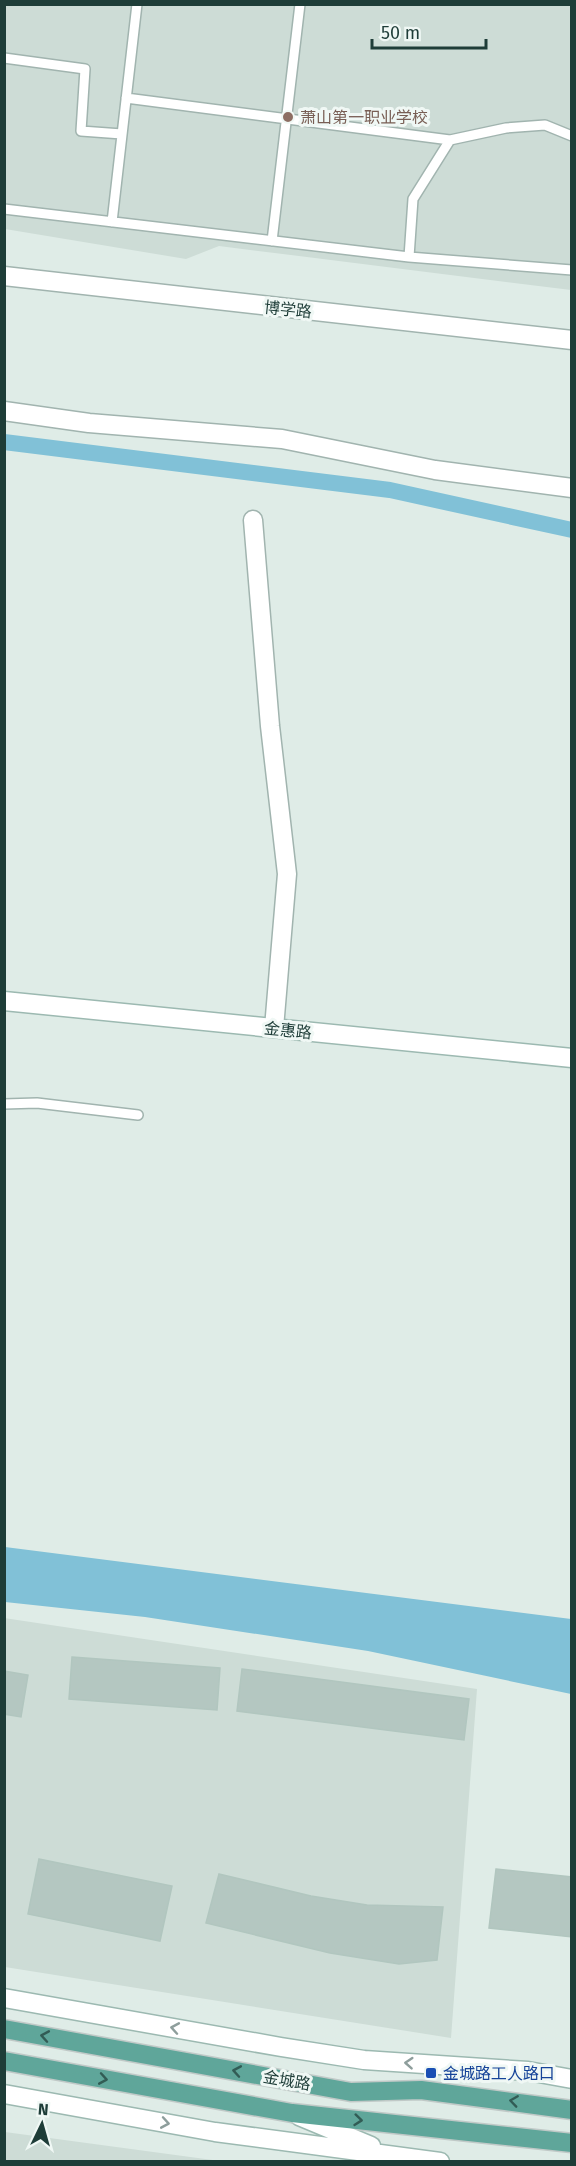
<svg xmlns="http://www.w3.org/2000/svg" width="576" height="2166" font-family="'Fira Sans','Noto Sans SC',sans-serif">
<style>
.built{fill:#cddcd6}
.water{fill:#81c1d7}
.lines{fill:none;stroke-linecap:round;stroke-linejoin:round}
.canal{stroke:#81c1d7;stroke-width:16}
.building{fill:#b4c7c1;stroke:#b1c6bf;stroke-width:1.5}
.service-casing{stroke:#a1b4af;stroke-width:12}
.minor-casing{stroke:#a1b4af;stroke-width:21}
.tertiary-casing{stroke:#a1b4af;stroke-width:21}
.secondary-casing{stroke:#9cb9b1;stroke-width:21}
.primary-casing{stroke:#c0c9c7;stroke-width:21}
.service{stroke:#fff;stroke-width:9}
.minor{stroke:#fff;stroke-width:18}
.tertiary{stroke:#fff;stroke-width:18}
.secondary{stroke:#fff;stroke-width:18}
.primary{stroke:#5fa69a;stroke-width:18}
.oneway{stroke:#8e9e9c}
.oneway2{stroke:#325c55}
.education-dot{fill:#8d6e63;stroke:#f0f8f5;stroke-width:2}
.transit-dot{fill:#1a4fb4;stroke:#f0f8f5;stroke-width:2}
.labels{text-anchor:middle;stroke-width:6;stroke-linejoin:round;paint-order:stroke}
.education-label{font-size:16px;fill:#785e54;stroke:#f0f8f5;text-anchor:start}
.street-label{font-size:16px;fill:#1e3d38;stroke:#f0f8f5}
.transit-label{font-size:16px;fill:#164399;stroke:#f0f8f5;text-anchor:start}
</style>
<rect width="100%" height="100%" fill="#dfece7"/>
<path class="built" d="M4,5h567v285l-352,-44 -33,13 -181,-30z
M4,1618l473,71 -26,349 -446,-71z
M5,2132l215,29h-215z"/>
<path class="water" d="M5,1547l566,72v75l-203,-43 -223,-34 -140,-15z"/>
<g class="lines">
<path class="canal" d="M4,442l386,48 182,40"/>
</g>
<path class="building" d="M72,1657l148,11 -3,42 -148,-11z
M242,1669l227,30 -5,41 -227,-29z
M4,1671l24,4 -7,42 -17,-3z
M39,1859l133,27 -12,55 -132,-27z
M496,1869l76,8v60l-83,-9z
M219,1874l92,22 56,9 76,2 -6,53 -38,4 -69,-11 -124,-30z"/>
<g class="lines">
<defs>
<path id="service" d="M4,58l81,11 -4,62 41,3
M126,98l324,42
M4,209l405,48 163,13
M112,222l25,-218
M272,241l28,-237
M409,257l4,-58 37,-59 56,-12 39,-3 27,11
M4,1104l33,-1 101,12"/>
<path id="minor" d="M4,411l85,12 193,16 153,31 137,18
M253,520l17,206 17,148 -13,154"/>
<path id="tertiary" d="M4,276l568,64"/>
<path id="secondary" d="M4,1001l568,57
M4,1998l277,49 83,13 164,11 44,8
M4,2094l211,38 225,30
M299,2116l72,30"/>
<path id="primary" d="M4,2029l347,63 70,-2 151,20
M4,2061l288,52 280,30"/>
</defs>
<use href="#service" class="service-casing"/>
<use href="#minor" class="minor-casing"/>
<use href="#tertiary" class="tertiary-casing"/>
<use href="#secondary" class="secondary-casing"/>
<use href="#primary" class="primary-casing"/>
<use href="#service" class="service"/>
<use href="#minor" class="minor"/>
<use href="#tertiary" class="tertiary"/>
<use href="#secondary" class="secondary"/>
<use href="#primary" class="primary"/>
</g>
<defs><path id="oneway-chevron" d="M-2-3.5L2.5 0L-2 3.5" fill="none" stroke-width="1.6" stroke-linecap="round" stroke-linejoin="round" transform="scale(1.5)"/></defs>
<g class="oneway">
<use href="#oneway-chevron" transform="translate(175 2028) rotate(-170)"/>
<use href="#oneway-chevron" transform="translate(409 2063) rotate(-176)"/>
<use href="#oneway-chevron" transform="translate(165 2123) rotate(10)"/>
</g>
<g class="oneway2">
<use href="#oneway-chevron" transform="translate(45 2036) rotate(-170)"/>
<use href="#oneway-chevron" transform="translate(237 2071) rotate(-170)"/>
<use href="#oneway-chevron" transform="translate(103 2079) rotate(10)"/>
<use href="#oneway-chevron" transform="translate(514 2101) rotate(-172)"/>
<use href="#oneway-chevron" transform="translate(358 2120) rotate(6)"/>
</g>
<circle class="education-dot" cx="288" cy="117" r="6"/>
<rect class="transit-dot" x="425" y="2067" width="12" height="12" rx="3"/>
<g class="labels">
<g class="education-label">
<text x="300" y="123">萧山第一职业学校</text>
</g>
<g class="street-label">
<text transform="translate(288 309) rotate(6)" y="6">博学路</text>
<text transform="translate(288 1030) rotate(6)" y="6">金惠路</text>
<text transform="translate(287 2080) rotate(10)" y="6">金城路</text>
</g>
<g class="transit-label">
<text x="443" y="2079">金城路工人路口</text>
</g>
</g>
<rect width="576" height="2166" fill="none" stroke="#1e3d38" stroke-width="12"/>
<g transform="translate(42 2124) rotate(5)" stroke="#f0f8f5" stroke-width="4.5" paint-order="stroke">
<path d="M0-4.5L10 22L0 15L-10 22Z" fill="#1e3d38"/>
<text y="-9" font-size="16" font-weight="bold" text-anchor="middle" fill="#1e3d38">N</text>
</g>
<path d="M372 39v9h114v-9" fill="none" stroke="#1e3d38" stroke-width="3"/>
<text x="381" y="39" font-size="18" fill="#1e3d38" stroke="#f0f8f5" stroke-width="4.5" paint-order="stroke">50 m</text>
</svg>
